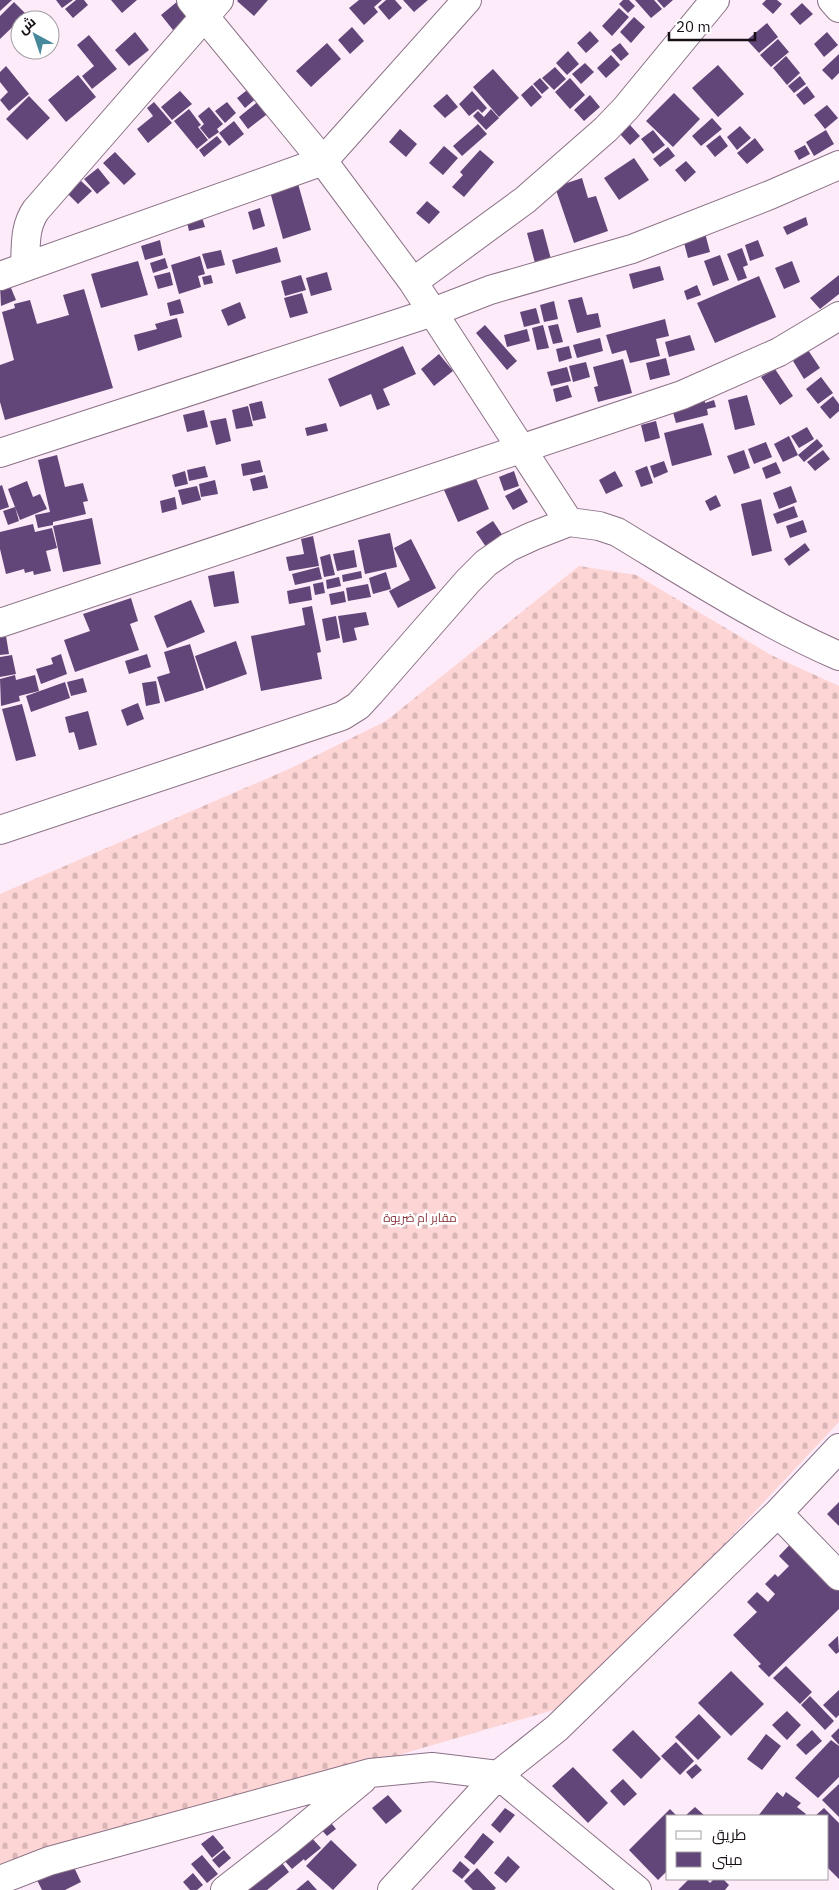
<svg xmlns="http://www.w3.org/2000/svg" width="839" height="1890" font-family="'IBM Plex Sans',Cairo,sans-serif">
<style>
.cemetery{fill:url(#cemetery-stones)}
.building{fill:#634679}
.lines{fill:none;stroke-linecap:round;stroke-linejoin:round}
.minor-casing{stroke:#8b7187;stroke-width:30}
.minor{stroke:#fff;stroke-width:28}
.labels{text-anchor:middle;stroke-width:5;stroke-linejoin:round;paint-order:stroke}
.park-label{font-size:12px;fill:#89343c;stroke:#fff}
</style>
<defs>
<pattern id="cemetery-stones" width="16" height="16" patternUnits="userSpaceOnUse" patternTransform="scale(1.25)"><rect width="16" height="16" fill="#fed5d5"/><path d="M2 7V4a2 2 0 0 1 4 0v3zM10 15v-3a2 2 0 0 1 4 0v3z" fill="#d9b6b6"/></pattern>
</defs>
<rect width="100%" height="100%" fill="#fdebf9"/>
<path class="cemetery" d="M579,566l57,9 135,80 68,31v736l-265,282 -574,167v-977l289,-125 97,-48z"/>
<path class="building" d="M0,0h12l-12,11z
M56,0h17l-11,8z
M76,0h8l4,5 -15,13 -8,-9z
M111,0h26l-15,13z
M238,0h30l-14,16 -17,-15z
M359,0h23l-8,7 4,5 -14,13 -15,-17z
M386,0h9l7,8 -13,12 -11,-13z
M403,0h25l-14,12z
M623,0h6l6,6 -7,7 -9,-9z
M635,0h19l8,9 -11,9z
M657,0h16l-9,8z
M766,0h11l5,4 -9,10 -11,-10z
M178,1l12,15 -17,14 -12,-15z
M14,2l12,12 -26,25v-23z
M802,3l11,11 -13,11 -10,-11z
M619,8l10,9 -17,19 -10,-10z
M634,17l11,10 -14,16 -11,-11z
M767,23l11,14 -19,16 -12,-13z
M352,27l12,14 -14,13 -12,-14z
M590,31l9,10 -13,12 -9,-10z
M135,32l14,18 -20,16 -14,-16z
M827,32l11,13 -14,12 -10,-13z
M89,35l28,34 -25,20 -10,-13 12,-10 -17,-21z
M778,39l11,13 -18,15 -11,-12z
M327,43l14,16 -30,28 -15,-16z
M620,43l9,11 -8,7 -10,-11z
M568,51l11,13 -12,11 -11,-12z
M839,54v19l-7,7 -10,-10z
M611,55l9,10 -14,13 -9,-10z
M786,56l14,17 -13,12 -14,-17z
M585,63l9,9 -13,12 -9,-10z
M718,65l26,29 -26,23 -26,-29z
M6,66l23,28 -20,17 -9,-11 8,-8 -8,-10v-10z
M555,67l11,12 -12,11 -12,-12z
M493,69l26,29 -20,19 -26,-30z
M78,75l18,22 -30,25 -18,-22z
M800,76l6,8 -12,9 -6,-7z
M540,78l9,10 -7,6 -9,-10z
M570,78l15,17 -15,14 -15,-17z
M532,85l10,12 -11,10 -10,-12z
M807,86l8,11 -11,8 -8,-10z
M251,87l8,9 -14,12 -8,-10z
M180,91l12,13 -20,16 -11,-13z
M472,91l15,17 -5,5 -4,-4 -9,7 -10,-12z
M674,93l26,26 -27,28 -27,-26z
M447,94l11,13 -13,11 -12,-12z
M590,95l10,12 -16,14 -10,-11z
M29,96l21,22 -23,22 -21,-21z
M260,100l10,12 -22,17 -9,-12z
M154,102l18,21 -24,20 -11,-14 16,-13 -6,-8z
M227,102l9,11 -11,10 -10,-12z
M827,105l11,13 -13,11 -11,-14z
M209,107l14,17 -6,5 2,3 -10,7 -9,-11 4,-4 -6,-8z
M189,109l12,16 -3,2 10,13 -11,9 -23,-28z
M491,109l8,9 -13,12 -13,-14 5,-5 6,6z
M712,118l10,11 -21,17 -9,-10z
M234,121l10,13 -15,12 -10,-13z
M478,124l9,10 -25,22 -9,-10z
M630,125l10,11 -10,9 -10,-11z
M740,126l11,12 -14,12 -10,-13z
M400,129l17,15 -11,13 -17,-15z
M653,130l12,15 -12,9 -12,-15z
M826,130l8,14 -20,12 -8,-14z
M720,135l8,11 -13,11 -9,-11z
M217,136l5,6 -18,15 -5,-7z
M755,138l9,12 -17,14 -10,-11z
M805,145l5,9 -11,6 -5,-9z
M444,146l14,12 -15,17 -14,-12z
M668,147l7,9 -15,11 -7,-8z
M480,150l14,12 -30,35 -12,-10 11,-12 -3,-3z
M115,152l21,22 -12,11 -21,-22z
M634,158l15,22 -30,20 -15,-22z
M686,161l10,11 -11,10 -10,-12z
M98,168l12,15 -13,11 -13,-15z
M582,178l6,20 8,-2 12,35 -34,12 -19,-56z
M297,180l14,50 -28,9 -14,-51z
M81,181l11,10 -14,13 -10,-10z
M427,201l13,11 -11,12 -13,-11z
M260,208l5,18 -12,4 -5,-18z
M201,214l4,13 -16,4 -3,-13z
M806,217l2,8 -21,10 -4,-8z
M543,229l8,30 -16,4 -8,-30z
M705,233l5,19 -22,6 -5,-19z
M160,240l3,15 -18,5 -4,-14z
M758,240l6,16 -14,5 -5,-16z
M277,247l4,15 -45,12 -4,-14z
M742,248l6,17 -5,2 4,11 -9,3 -11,-27z
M221,250l4,15 -18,4 -5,-15z
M720,255l9,25 -16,6 -9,-25z
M200,256l5,18 -7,2 3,11 -22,7 -8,-29z
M165,258l3,10 -15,5 -3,-10z
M138,261l10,34 -47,13 -10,-34z
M792,261l8,21 -16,7 -9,-21z
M660,266l4,14 -31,9 -4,-15z
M170,272l3,13 -15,4 -4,-13z
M327,272l5,18 -21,6 -5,-18z
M211,275l2,8 -9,2 -2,-8z
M301,275l5,15 -21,6 -4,-15z
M839,275v19l-19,15 -10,-11z
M759,276l17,41 -61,26 -18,-40z
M9,283l7,17 -15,6 -1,-20z
M697,285l4,10 -14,5 -3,-9z
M84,289l29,99 -108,32 -5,-18v-37l14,-5 -12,-48 13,-4 -1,-4 16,-4 7,24 32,-9 -6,-20z
M302,293l6,20 -18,5 -6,-20z
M582,297l5,18 11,-2 3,14 -24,6 -9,-33z
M180,299l4,14 -14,3 -3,-13z
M554,301l4,18 -14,3 -4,-17z
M240,302l6,16 -18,8 -7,-16z
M536,308l4,15 -16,4 -4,-15z
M177,318l5,19 -44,14 -4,-16 23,-6 -2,-5z
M665,319l4,17 -13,3 4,17 -30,7 -4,-13 -14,4 -6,-19z
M558,324l5,18 -10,2 -5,-18z
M485,325l32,36 -10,9 -31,-37z
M543,325l6,23 -12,2 -5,-22z
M527,329l3,12 -23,6 -3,-12z
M690,335l5,15 -26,7 -4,-15z
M600,338l3,13 -26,7 -4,-13z
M403,346l13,28 -33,15 7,16 -13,5 -6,-16 -31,13 -12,-28z
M569,346l3,12 -13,4 -3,-13z
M808,350l12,18 -16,11 -11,-18z
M439,354l14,17 -19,15 -13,-17z
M666,358l4,17 -20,5 -4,-17z
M623,359l9,34 -34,9 -4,-15 4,-1 -5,-19z
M586,362l4,15 -17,5 -4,-16z
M567,367l4,14 -20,5 -4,-14z
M775,369l18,27 -13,9 -19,-28z
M821,377l12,16 -15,11 -12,-15z
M568,385l4,12 -16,5 -3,-13z
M747,395l8,30 -20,5 -7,-30z
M833,396l6,8v7l-9,8 -10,-12z
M714,400l2,7 -9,2 1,6 -32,8 -4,-14 33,-8v2z
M262,401l4,17 -13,3 -4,-17z
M248,406l5,20 -17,3 -4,-19z
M204,410l4,17 -21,5 -4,-17z
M226,418l5,23 -15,4 -6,-24z
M656,421l4,17 -15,4 -4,-17z
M326,423l2,8 -21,5 -2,-8z
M703,423l9,32 -40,11 -8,-33z
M807,427l7,12 -15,9 -8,-12z
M789,436l9,19 -15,7 -9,-18z
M817,439l6,7 -19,16 -6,-7z
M766,442l6,15 -18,7 -6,-15z
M744,450l6,18 -16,6 -7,-18z
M823,450l7,9 -15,12 -8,-9z
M57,455l8,32 18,-4 5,18 -5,1 3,12 -33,8v3l-15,3 -3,-13 15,-3 -12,-52z
M260,460l3,12 -20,4 -2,-12z
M664,461l4,11 -14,6 -4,-12z
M776,462l5,11 -15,6 -4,-11z
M205,466l3,11 -19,4 -2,-11z
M647,466l6,17 -12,4 -6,-16z
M185,471l3,13 -13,3 -3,-12z
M514,471l5,15 -15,5 -5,-14z
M615,471l8,15 -17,8 -7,-14z
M265,475l3,13 -15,3 -3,-12z
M475,476l14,33 -31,13 -14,-32z
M215,480l3,14 -17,3 -2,-13z
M27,481l6,16 7,-3 7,15 -27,11 -12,-31z
M2,485l7,22 -9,3v-24z
M197,486l4,14 -19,5 -4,-15z
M791,486l6,16 -18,7 -6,-16z
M520,488l8,14 -15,8 -8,-14z
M716,495l5,11 -11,5 -5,-10z
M175,497l2,12 -15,4 -2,-12z
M761,499l11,52 -20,5 -11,-52z
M794,506l4,11 -21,7 -4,-10z
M15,507l4,14 -11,4 -5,-14z
M92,518l9,46 -38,8 -10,-46z
M803,520l4,12 -17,6 -4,-12z
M493,521l10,15 -17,11 -10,-15z
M33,524l2,8 17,-4 5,20 -11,3 5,20 -17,4 -1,-4 -8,2 -1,-4 -18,5 -6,-25v-17z
M390,533l7,34 -32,7 -7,-34z
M313,536l6,30 -30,5 -3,-14 18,-3 -3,-15z
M411,539l25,49 -38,20 -9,-17 21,-11 -16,-32z
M805,543l5,7 -21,16 -5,-7z
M354,550l3,17 -20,4 -4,-17z
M330,554l5,21 -11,2 -4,-20z
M319,567l3,12 -27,6 -3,-11z
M234,571l5,32 -25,4 -6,-31z
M361,571l1,7 -19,4 -1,-7z
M386,572l5,17 -18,5 -4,-16z
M339,577l2,9 -14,3 -1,-9z
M323,582l2,11 -10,2 -2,-11z
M368,584l3,13 -23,4 -2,-13z
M310,586l2,14 -23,4 -2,-13z
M344,591l2,11 -15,3 -2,-11z
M131,598l7,23 -8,3 9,26 -64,22 -11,-32 26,-9 -7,-17z
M191,600l14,32 -38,16 -13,-32z
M312,606l9,46 -4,1 5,26 -61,12 -10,-55 54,-11 -3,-17z
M366,612l3,13 -15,3 3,12 -14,3 -5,-27z
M336,616l4,22 -14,3 -4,-22z
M5,630l4,24 -9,1v-24z
M236,641l11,33 -41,15 -11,-33z
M190,644l14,46 -39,12 -8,-25 13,-4 -6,-21z
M61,654l6,20 -26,10 -5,-15 17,-5 -2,-6z
M147,654l4,13 -22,7 -4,-13z
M12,655l4,19 -16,3v-20z
M15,675l1,5 19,-5 4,16 -20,5 1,5 -19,5 -1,-27z
M83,678l4,14 -16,4 -4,-14z
M156,681l4,22 -14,3 -4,-23z
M65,682l5,16 -39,14 -5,-16z
M138,703l6,16 -17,7 -6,-16z
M22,704l14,52 -20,5 -14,-52z
M88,711l9,34 -18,5 -5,-18 -5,1 -4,-16z
M839,1502v24l-12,-12z
M796,1538l43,44v27l-70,68 -11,-11 3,-2 -28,-29 24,-23 -10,-10 10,-10 11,10 7,-8 -10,-10 10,-10 3,3 11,-11 -10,-10z
M838,1636l1,16 -3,2 -8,-9z
M786,1666l26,26 -12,12 -27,-26z
M731,1671l33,33 -33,32 -33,-33z
M839,1690v25l-3,3 -13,-13z
M810,1696l24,25 -9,9 -24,-25z
M787,1711l14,14 -14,15 -15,-15z
M699,1714l22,23 -23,23 -23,-23z
M839,1728v17l-8,-9z
M633,1730l28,29 -20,20 -29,-29z
M812,1730l10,11 -16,14 -10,-10z
M766,1734l15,12 -19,24 -15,-11z
M831,1740l8,6v31l-21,21 -23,-20z
M676,1742l18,19 -14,14 -19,-19z
M696,1764l6,6 -10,9 -6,-7z
M573,1767l35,36 -20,20 -36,-37z
M623,1779l14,15 -13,12 -14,-15z
M839,1784v33l-17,-17z
M777,1792l6,5 3,-5 15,11 -4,4 9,7 -2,2h-46z
M388,1795l14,16 -16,13 -14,-16z
M695,1807l10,9h-20z
M505,1808l10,7 -15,18 -9,-8z
M824,1808l15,15v56l-11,-11v-52h-13z
M670,1809l7,7h-9v54l-10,10 -29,-30z
M328,1819l8,10 -9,7 -8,-9z
M483,1833l11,9 -20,23 -10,-8z
M213,1835l11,13 -12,10 -11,-14z
M309,1835l12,13 -16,13 -1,-2 -12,10 -10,-11z
M331,1840l26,25 -24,25 -27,-24z
M224,1850l7,8 -12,10 -7,-8z
M202,1855l16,19 -11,9 -16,-19z
M508,1856l12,11 -14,16 -12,-10z
M279,1859l10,13 -22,18h-26z
M460,1861l10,9 -8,9 -10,-8z
M72,1863l9,19 -16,8h-23l-5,-10z
M477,1868l19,20 -2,2h-21l-9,-9z
M193,1873l10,12 -6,5h-7l-7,-8z
M689,1879h17l4,4 4,-4h9l6,6 -4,5h-47z
M308,1880l9,10h-21z"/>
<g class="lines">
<defs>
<path id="minor" d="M191,0l132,161 90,121 156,240
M832,0l7,8
M25,267c1,-21 -1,-40 11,-57l183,-210
M0,276l323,-115 144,-161
M413,282l112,-82 81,-71 20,-21 89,-108
M0,453l433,-141 57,-22 142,-41 138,-54 69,-30
M0,623l682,-228 97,-43 60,-36
M0,830l342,-114 16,-10 13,-14 97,-111 18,-18 23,-16 24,-11 36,-14 30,4 18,6c73,44 144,90 222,124
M778,1513l61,63
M0,1880l49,-19 321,-88 62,-6 66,8 139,115
M225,1890l62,-48 75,-62
M392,1890l106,-115 59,-47 221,-215 61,-65"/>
</defs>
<use href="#minor" class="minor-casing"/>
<use href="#minor" class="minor"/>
</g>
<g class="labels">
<g class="park-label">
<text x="420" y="1222">مقابر ام ضريوة</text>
</g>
</g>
<rect x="666" y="1815" width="162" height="65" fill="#ffffff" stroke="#a39fa2"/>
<rect x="676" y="1831" width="25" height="8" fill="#ffffff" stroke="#a39fa2"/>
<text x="712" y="1840" font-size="15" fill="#180f17">طريق</text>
<rect x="676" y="1852" width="25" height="15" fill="#634679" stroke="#a39fa2"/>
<text x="712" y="1865" font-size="15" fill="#180f17">مبنى</text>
<g transform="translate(35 35) rotate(320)"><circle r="24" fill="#ffffff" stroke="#a39fa2"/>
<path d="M0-4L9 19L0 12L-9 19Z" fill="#47899b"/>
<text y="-8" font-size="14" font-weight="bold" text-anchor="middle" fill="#180f17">ش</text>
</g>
<path d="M669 32v8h86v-8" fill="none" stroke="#180f17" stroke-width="2.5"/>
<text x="676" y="32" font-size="15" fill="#180f17" stroke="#ffffff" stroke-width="4" paint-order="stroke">20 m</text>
</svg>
